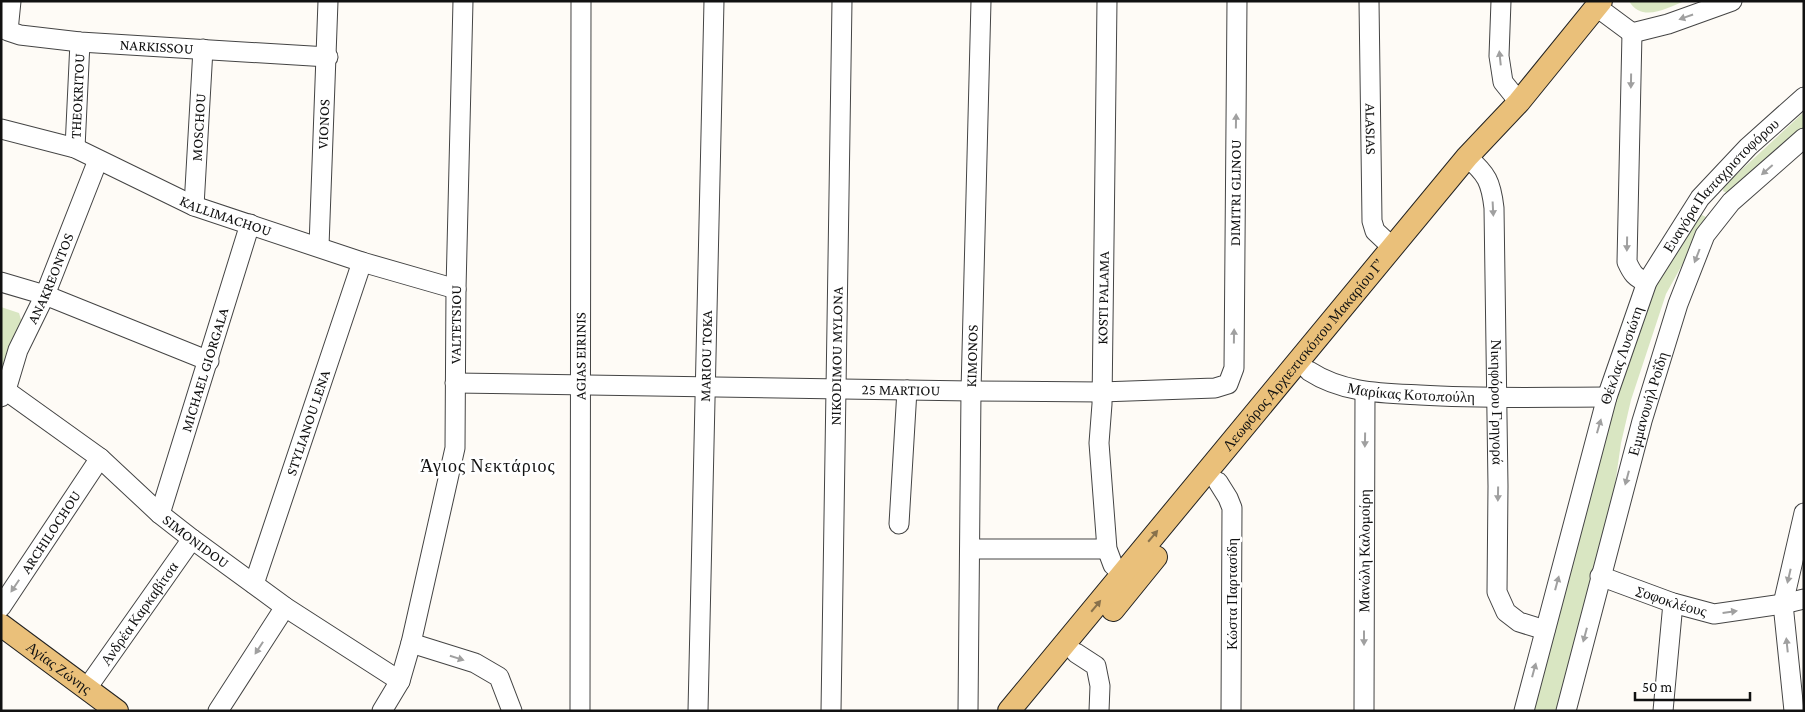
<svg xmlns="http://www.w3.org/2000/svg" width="1805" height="712" font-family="'Crimson Pro',serif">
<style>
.green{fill:#d9e6c2}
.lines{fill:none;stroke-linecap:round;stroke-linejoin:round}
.minor-casing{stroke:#444;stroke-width:21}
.major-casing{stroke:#222;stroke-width:24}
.minor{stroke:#fff;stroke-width:19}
.major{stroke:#eac07a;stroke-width:22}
.oneway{fill:#a0a0a0}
.oneway2{fill:#88714b}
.labels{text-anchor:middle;stroke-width:5;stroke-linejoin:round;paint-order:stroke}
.street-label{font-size:15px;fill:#111;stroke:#fff}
.quarter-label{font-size:18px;letter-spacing:1px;fill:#111;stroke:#fff}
</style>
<rect width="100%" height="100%" fill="#fefbf6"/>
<path class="green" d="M1629,1h56c-18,7 -43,22 -56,0z
M1804,112v17l-75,65 -6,-3 1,-5z
M1702,215l6,3 -42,76 -35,106 -10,43 -7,49 -58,219h-24l99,-368 20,-49 45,-77z
M1,307l18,6 4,13 -22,44z"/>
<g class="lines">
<defs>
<g id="minor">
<path id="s1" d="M11,1l-3,30 12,4 60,7 248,15"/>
<path d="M1107,1l-5,403 -3,39 8,106 6,16 19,18"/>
<path id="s2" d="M1369,1l3,220 3,10 17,16"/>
<path d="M1501,1l-2,55 4,26 16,20"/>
<path d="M1605,13l27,20"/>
<path d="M1632,33l-5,229c5,11 8,16 20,20"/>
<path d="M1632,33l36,-9 64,-23"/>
<path id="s3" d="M1,129l74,19 119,58 168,56 94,27"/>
<path id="s4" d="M75,148l5,-106"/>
<path id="s5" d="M1467,157c20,17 24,25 27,51l4,278 -1,106 9,20 13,10 26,8"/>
<path id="s6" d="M194,206l9,-157"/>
<path id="s7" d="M319,246l9,-245"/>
<path d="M1,282l44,13 164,66"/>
<path id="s8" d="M1309,371c34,22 72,22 111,24 62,4 124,2 187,2"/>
<path id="s9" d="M455,383l516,8 130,1 114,-4 13,-4 6,-16 3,-367"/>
<path id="s10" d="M1,387l99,71 60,56 32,25 93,68 115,74"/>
<path id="s11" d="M1,397l5,-7 12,-40 27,-55 53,-135"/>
<path d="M1218,482l10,16 4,10 -1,203"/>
<path id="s12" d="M160,514l90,-290"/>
<path d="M899,524l8,-134"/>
<path d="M970,549h137"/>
<path id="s13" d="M1600,576l73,27 41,11 69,-10 21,-5"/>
<path id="s14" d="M254,584l108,-322"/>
<path id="s15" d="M1,607l99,-149"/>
<path d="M411,643l64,20 24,14 13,34"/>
<path d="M1076,653l20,13 4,20 -1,25"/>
<path id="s16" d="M87,688l105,-149"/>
<path d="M218,711l67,-104"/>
<path id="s17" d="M382,711l18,-30 11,-38 44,-195 1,-159 7,-288"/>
<path id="s18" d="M580,711l1,-710"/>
<path id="s19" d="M698,711l16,-710"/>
<path id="s20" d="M831,711l11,-710"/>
<path id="s21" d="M968,711l3,-320 10,-390"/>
<path id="s22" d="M1364,711l1,-319"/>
<path id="s23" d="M1524,711l83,-314 40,-115 53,-84 48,-51 56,-50"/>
<path id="s24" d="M1566,711l76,-290 36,-117 27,-69 26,-33 73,-64"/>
<path d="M1663,711l10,-108"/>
<path d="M1794,711l-11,-107 21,-91"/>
</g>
<g id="major">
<path d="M1113,610l43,-53"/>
<path id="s25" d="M1,625l116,86"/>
<path id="s26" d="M1009,711l458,-554 52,-55 82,-101"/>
</g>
</defs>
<use href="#minor" class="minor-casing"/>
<use href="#major" class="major-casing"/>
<use href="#minor" class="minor"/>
<use href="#major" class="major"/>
</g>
<defs><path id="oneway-solid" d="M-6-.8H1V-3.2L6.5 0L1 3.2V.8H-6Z" transform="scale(1.25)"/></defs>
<g class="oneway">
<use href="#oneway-solid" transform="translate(1686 17) rotate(161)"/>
<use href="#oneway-solid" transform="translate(1500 58) rotate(-96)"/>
<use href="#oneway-solid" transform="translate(1631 81) rotate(91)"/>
<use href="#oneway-solid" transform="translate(1236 121) rotate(-89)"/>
<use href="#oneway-solid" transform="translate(1767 170) rotate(139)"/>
<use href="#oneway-solid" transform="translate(1493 209) rotate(87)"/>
<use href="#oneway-solid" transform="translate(1627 244) rotate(91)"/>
<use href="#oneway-solid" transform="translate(1697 256) rotate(111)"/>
<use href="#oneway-solid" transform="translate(1234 336) rotate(-89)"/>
<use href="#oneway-solid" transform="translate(1599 426) rotate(-74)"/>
<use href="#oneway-solid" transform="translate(1365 440) rotate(91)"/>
<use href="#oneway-solid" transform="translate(1627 478) rotate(105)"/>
<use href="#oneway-solid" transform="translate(1498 494) rotate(91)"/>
<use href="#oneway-solid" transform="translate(1789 576) rotate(103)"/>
<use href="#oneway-solid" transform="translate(1557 583) rotate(-75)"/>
<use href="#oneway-solid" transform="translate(15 586) rotate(124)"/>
<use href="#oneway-solid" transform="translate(1730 612) rotate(-8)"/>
<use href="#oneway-solid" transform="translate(1585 635) rotate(105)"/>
<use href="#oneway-solid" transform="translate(1364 638) rotate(90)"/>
<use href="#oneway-solid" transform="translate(1787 645) rotate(-96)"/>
<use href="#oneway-solid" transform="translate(259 648) rotate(123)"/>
<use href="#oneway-solid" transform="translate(457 658) rotate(18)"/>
<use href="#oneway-solid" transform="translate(1534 670) rotate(-75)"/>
</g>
<g class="oneway2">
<use href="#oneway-solid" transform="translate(1153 536) rotate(-50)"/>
<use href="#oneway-solid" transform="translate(1096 606) rotate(-50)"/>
</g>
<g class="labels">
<g class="street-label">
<text dy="5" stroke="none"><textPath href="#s1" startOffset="180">NARKISSOU</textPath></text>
<text dy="5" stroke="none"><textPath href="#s4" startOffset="52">THEOKRITOU</textPath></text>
<text dy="5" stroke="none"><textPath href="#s7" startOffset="122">VIONOS</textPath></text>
<text dy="5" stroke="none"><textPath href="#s6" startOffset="79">MOSCHOU</textPath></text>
<text dy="5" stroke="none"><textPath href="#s2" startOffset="128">ALASIAS</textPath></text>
<text dy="5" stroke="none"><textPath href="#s23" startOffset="569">Ευαγόρα Παπαχριστοφόρου</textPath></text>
<text dy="5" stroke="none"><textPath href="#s9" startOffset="966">DIMITRI GLINOU</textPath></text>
<text dy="5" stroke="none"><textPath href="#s3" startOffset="242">KALLIMACHOU</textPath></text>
<text dy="5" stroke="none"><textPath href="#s11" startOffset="129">ANAKREONTOS</textPath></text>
<text transform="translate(1103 298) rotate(-89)" y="5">KOSTI PALAMA</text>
<text dy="5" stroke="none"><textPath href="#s17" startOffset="398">VALTETSIOU</textPath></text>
<text dy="5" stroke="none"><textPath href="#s26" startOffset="462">Λεωφόρος Αρχιεπισκόπου Μακαρίου Γ’</textPath></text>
<text dy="5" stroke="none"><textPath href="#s23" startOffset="369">Θέκλας Λυσιώτη</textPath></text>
<text dy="5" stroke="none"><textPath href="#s18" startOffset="355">AGIAS EIRINIS</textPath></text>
<text dy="5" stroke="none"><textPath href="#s19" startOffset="355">MARIOU TOKA</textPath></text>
<text dy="5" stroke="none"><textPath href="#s20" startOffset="355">NIKODIMOU MYLONA</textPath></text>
<text dy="5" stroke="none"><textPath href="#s21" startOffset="355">KIMONOS</textPath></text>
<text dy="5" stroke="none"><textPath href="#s12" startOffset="151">MICHAEL GIORGALA</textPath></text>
<text dy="5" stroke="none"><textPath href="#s9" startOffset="446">25 MARTIOU</textPath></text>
<text dy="5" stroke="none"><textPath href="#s8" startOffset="106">Μαρίκας Κοτοπούλη</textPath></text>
<text dy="5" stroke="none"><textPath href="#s5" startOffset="254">Νικηφόρου Γρηγορά</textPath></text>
<text dy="5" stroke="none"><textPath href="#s24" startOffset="318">Εμμανουήλ Ροΐδη</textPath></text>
<text dy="5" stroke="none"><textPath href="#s14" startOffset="170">STYLIANOU LENA</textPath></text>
<text dy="5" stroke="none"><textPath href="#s15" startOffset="90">ARCHILOCHOU</textPath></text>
<text dy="5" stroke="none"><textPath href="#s10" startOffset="249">SIMONIDOU</textPath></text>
<text dy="5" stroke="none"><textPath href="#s22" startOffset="160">Μανώλη Καλομοίρη</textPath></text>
<text transform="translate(1232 594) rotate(-90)" y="5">Κώστα Παρτασίδη</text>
<text dy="5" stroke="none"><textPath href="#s13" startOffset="76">Σοφοκλέους</textPath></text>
<text dy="5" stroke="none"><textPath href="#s16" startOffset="91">Ανδρέα Καρκαβίτσα</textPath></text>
<text dy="5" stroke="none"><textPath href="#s25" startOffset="72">Αγίας Ζώνης</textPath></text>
</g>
<g class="quarter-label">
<text x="488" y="472">Άγιος Νεκτάριος</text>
</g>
</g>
<rect width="1805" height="712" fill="none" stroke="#111111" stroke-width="5"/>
<path d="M1635 692v8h115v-8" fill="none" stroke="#111111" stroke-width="2.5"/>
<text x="1642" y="692" font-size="15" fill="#111111" stroke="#ffffff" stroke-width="4" paint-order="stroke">50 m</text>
</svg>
